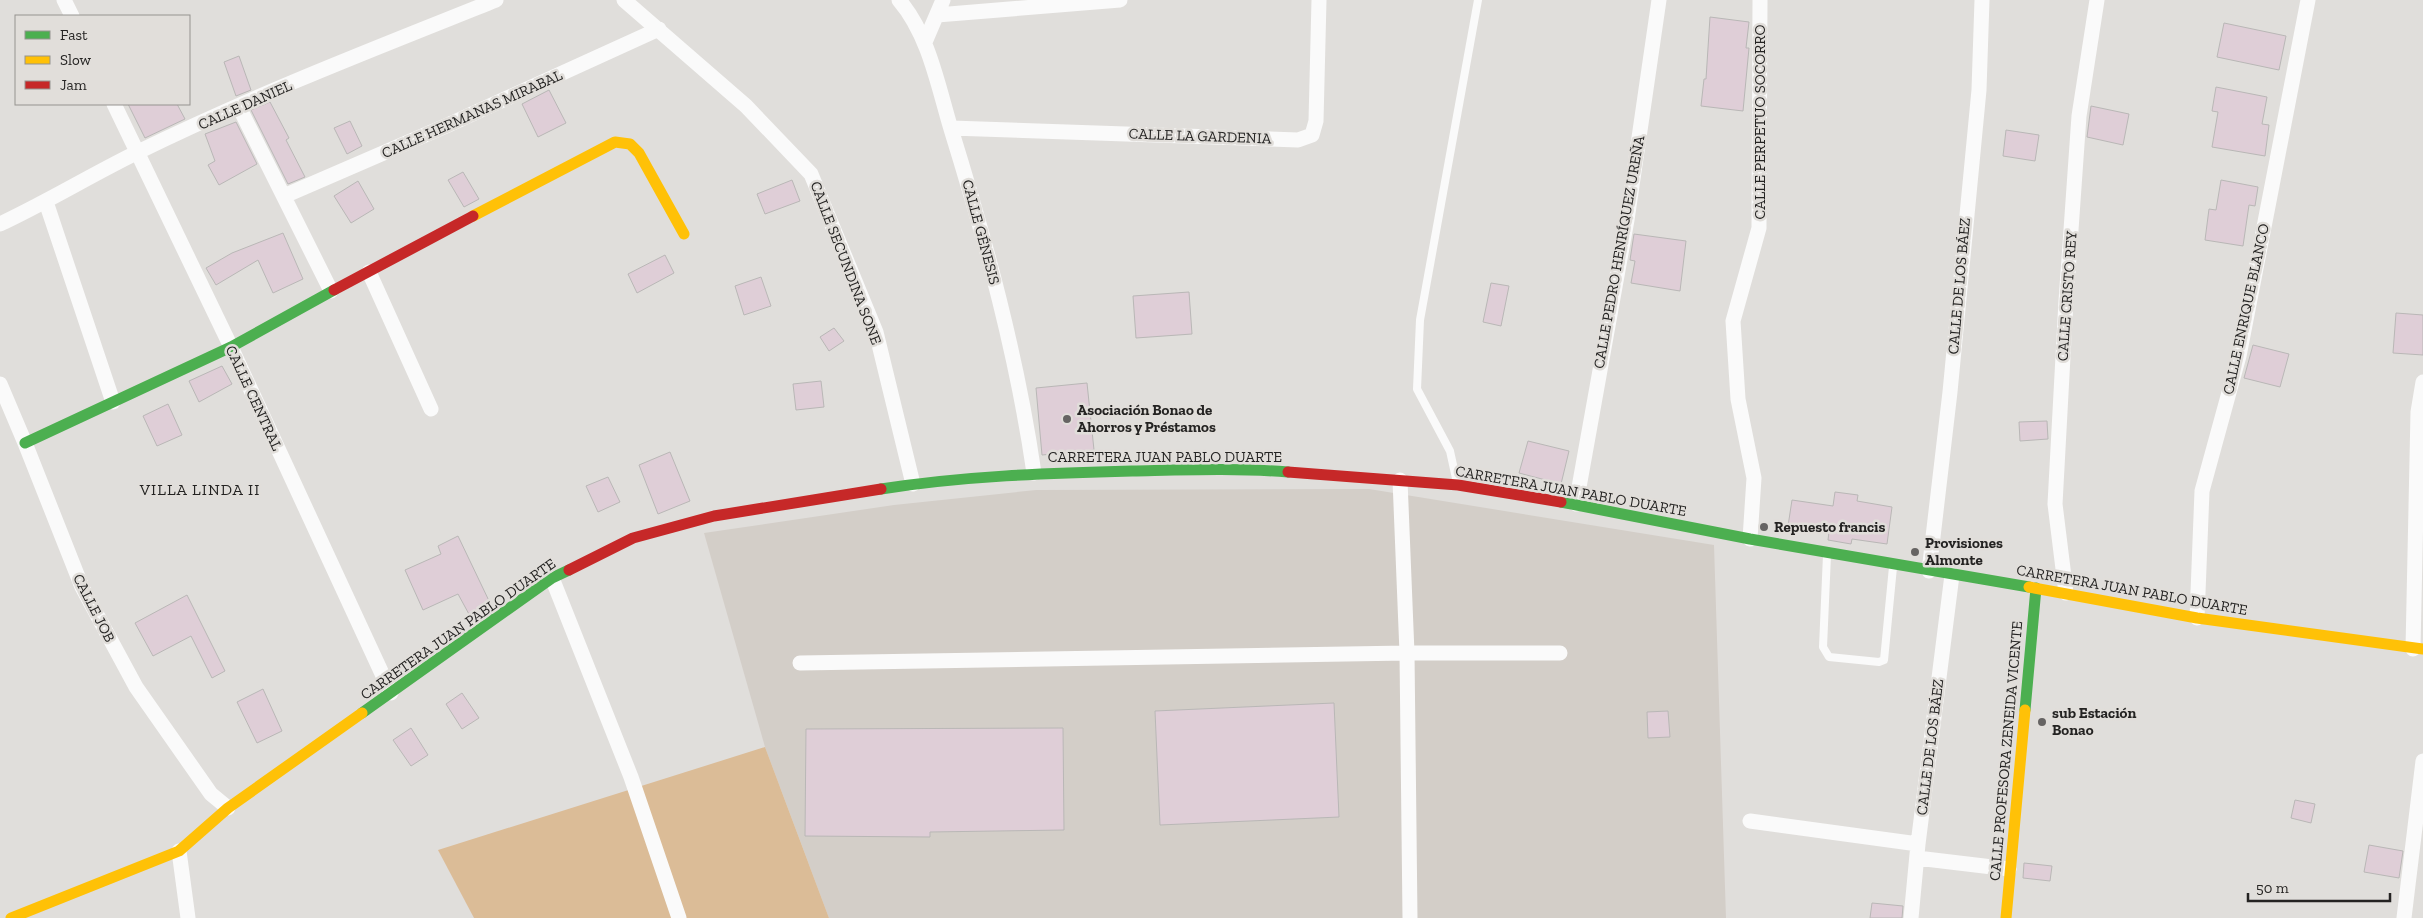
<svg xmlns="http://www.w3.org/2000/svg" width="2423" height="918" font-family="'Zilla Slab',serif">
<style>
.built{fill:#d3cec8}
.green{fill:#dbbc97}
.building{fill:#dfced7;stroke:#b9b7b6}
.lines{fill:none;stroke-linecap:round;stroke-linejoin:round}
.lane{stroke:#fafafa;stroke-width:8}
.street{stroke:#fafafa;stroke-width:15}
.fast{stroke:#4caf50;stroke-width:11}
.slow{stroke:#ffc107;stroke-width:11}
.jam{stroke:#c62828;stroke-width:11}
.poi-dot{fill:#666463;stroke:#e1deda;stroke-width:2}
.labels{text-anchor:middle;stroke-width:5;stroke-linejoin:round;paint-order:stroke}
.street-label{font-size:15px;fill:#242322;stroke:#e1deda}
.poi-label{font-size:15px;font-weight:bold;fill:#242322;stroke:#e1deda;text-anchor:start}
.neighbourhood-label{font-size:16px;letter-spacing:1px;fill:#242322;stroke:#e1deda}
</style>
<rect width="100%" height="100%" fill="#e0dedb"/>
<path class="built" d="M1369,489l345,56 12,373h-897l-64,-171 -61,-214 190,-28 142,-15z"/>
<path class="green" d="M765,747l64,171h-355l-36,-68z"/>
<path class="building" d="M1710,17l39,5 -3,26h3l-6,63 -42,-5 3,-27h2z
M2224,23l62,13 -7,34 -62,-13z
M239,56l12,34 -15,6 -12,-34z
M2216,87l51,10 -5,27 7,1 -4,31 -53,-9 6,-35 -6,-1z
M549,90l17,33 -28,14 -16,-33z
M270,102l19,36 -3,2 19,37 -17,7 -37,-74z
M128,104h49l8,15 -40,19z
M2091,106l38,8 -6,31 -36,-8z
M350,121l12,25 -15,8 -13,-26z
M236,122l21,42 -38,21 -11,-20 7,-4 -10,-27z
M2006,130l33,5 -4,26 -32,-5z
M463,172l16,27 -15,8 -16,-27z
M792,180l8,21 -35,13 -8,-20z
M2221,180l37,7 -3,19 -6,-1 -6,41 -38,-6 4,-31 7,1z
M358,181l16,28 -23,14 -17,-27z
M283,233l20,46 -30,14 -15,-33 -42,25 -10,-17 26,-15z
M1634,234l52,7 -6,50 -49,-8 4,-22 -5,-1z
M665,255l9,18 -37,20 -9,-19z
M761,277l10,29 -27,9 -9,-29z
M1491,283l18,3 -8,40 -18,-4z
M1189,292l3,42 -56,4 -3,-42z
M2396,313l27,2v40l-30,-2z
M834,328l10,13 -15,10 -9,-14z
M2253,345l36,9 -9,33 -36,-9z
M222,366l10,18 -33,18 -10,-21z
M821,381l3,26 -28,3 -3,-26z
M1087,383l7,67 -52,5 -6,-67z
M168,404l14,31 -25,11 -14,-30z
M2047,421l1,18 -28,2 -1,-19z
M1528,441l41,10 -8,33 -42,-11z
M670,452l20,49 -32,13 -19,-49z
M608,477l12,25 -22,10 -12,-26z
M1835,492l23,3 -1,6 35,6 -5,37 -35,-5 -1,5 -23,-4 1,-8 -41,-6 4,-26 41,6z
M458,536l33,69 -21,11 -12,-22 -35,16 -18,-40 36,-16 -3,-8z
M187,595l38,76 -13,7 -21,-42 -38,20 -18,-33z
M263,689l19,42 -25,12 -20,-41z
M462,693l17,25 -17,11 -16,-25z
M1334,703l5,114 -179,8 -5,-114z
M1668,711l2,26 -22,1 -1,-26z
M411,728l17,27 -17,11 -18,-26z
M1063,728l1,102 -134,2v5l-125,-1 1,-107z
M2295,800l20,4 -4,19 -20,-5z
M2369,845l34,6 -4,27 -35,-6z
M2024,863l28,3 -2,15 -27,-3z
M1872,903l31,3 -1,12h-32z"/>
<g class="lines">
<path class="lane" d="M1457,483l-7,-32 -33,-62 3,-69 58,-320
M1827,555l-4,92 6,10 50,5 5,-2 9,-93"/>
<path class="street" d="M64,0l8,16
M624,0l122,106 65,68 65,158 37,152
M899,0c30,35 39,86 52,129 35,113 66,227 83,344
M937,15l183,-15
M925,42l18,-42
M114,104l117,243 160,346
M239,107l92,184
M951,128l347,12 14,-5 4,-14 3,-121
M284,196l164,-71 211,-96
M46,202l67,200
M0,224c47,-22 91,-49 138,-72 116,-57 238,-104 358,-152
M369,272l62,137
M0,384l25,59 57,144 54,100 75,107 17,14
M1400,480l7,173 3,265
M1576,504l51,-284 32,-220
M1750,539l4,-61 -16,-79 -5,-78 26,-93 1,-228
M1929,571l21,-179 29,-302 3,-90
M552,578l79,199 48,141
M2066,593l-11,-89 11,-203 13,-185 18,-116
M2197,618l5,-127 37,-135 69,-356
M2413,649l5,-237 5,-30
M800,663l607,-10h153
M1750,821l168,23
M179,851l9,67
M1917,858l92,11
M1911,918l7,-74 34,-269
M2404,918l19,-157"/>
<path class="fast" d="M25,443l206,-96 103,-57
M881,489c83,-13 167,-16 251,-18 52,-1 104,-3 156,1
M1561,502l189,37 279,48
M2025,710l11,-122
M362,713l190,-135 17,-8"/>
<path class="slow" d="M473,216l142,-74 15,2 9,9 45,81
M2029,587l168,31 226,31
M11,918l168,-67 49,-43 134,-95
M2006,918l19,-208"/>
<path class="jam" d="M334,290l139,-74
M1288,472l170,13 103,17
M569,570l64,-32 81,-22 167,-27"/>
</g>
<g class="poi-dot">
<circle cx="1067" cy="419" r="5"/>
<circle cx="1764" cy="527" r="5"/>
<circle cx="1915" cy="552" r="5"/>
<circle cx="2042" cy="722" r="5"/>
</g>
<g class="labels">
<g class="street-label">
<text transform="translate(245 105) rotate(-24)" y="5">CALLE DANIEL</text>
<text transform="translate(472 114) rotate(-24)" y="5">CALLE HERMANAS MIRABAL</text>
<text transform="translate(1760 122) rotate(-90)" y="5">CALLE PERPETUO SOCORRO</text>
<text transform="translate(1200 136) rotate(2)" y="5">CALLE LA GARDENIA</text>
<text transform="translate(981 232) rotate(75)" y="5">CALLE GÉNESIS</text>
<text transform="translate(1619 252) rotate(-80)" y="5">CALLE PEDRO HENRÍQUEZ UREÑA</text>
<text transform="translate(846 263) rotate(69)" y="5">CALLE SECUNDINA SONE</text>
<text transform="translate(1959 286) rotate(-85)" y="5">CALLE DE LOS BÁEZ</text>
<text transform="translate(2067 296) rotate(-86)" y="5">CALLE CRISTO REY</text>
<text transform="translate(2246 309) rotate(-78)" y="5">CALLE ENRIQUE BLANCO</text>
<text transform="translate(254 398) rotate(65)" y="5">CALLE CENTRAL</text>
<text x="1165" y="462">CARRETERA JUAN PABLO DUARTE</text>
<text transform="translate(1571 491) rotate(10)" y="5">CARRETERA JUAN PABLO DUARTE</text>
<text transform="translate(2132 590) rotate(10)" y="5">CARRETERA JUAN PABLO DUARTE</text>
<text transform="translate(94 608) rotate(63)" y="5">CALLE JOB</text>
<text transform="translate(458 629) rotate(-35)" y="5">CARRETERA JUAN PABLO DUARTE</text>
<text transform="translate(1930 747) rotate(-83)" y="5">CALLE DE LOS BÁEZ</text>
<text transform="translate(2006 751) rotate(-85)" y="5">CALLE PROFESORA ZENEIDA VICENTE</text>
</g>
<g class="poi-label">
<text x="1077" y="415">Asociación Bonao de<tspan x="1077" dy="17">Ahorros y Préstamos</tspan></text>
<text x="1774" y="532">Repuesto francis</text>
<text x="1925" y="548">Provisiones<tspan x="1925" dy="17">Almonte</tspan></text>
<text x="2052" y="718">sub Estación<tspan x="2052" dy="17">Bonao</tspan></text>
</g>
<g class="neighbourhood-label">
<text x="200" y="495">VILLA LINDA II</text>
</g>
</g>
<rect x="15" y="15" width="175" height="90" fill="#e1deda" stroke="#959390"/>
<rect x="25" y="31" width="25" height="8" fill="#4caf50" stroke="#959390"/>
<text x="60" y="40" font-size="15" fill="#242322">Fast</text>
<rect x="25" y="56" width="25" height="8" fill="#ffc107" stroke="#959390"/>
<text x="60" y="65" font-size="15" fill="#242322">Slow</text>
<rect x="25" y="81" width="25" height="8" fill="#c62828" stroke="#959390"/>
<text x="60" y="90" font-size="15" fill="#242322">Jam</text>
<path d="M2248 893v8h142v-8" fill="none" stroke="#242322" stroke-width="2.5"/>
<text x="2256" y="893" font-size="15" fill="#242322" stroke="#e1deda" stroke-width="4" paint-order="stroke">50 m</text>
</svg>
